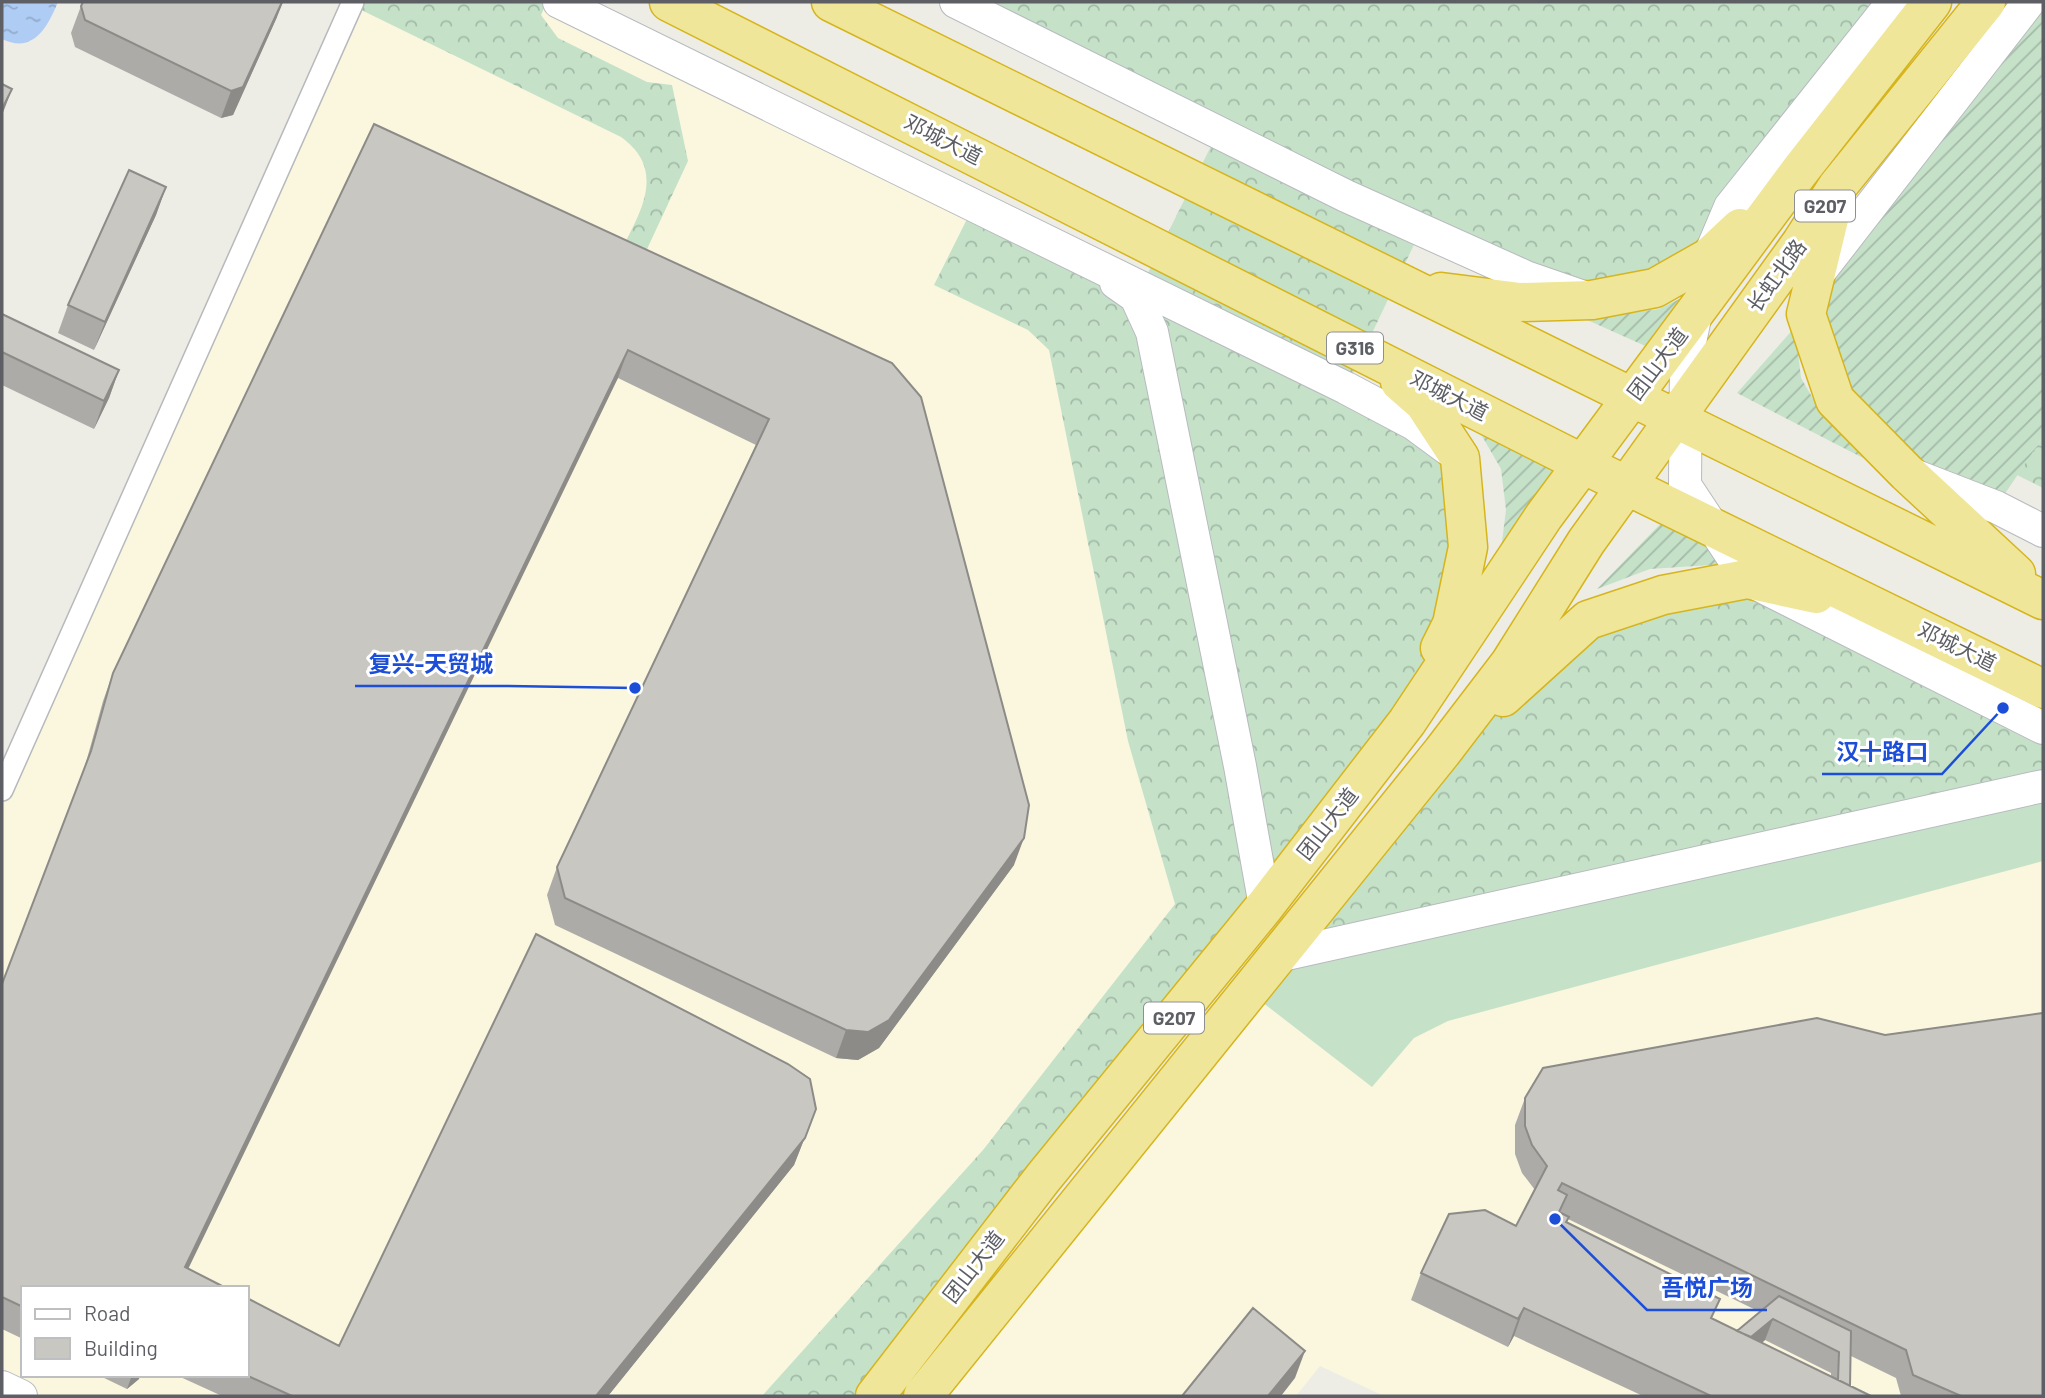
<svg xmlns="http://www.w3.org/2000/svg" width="2045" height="1398" font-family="Barlow,'Noto Sans SC',sans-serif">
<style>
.commercial{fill:#faf7de;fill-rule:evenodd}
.grass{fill:#c5e2c9}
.forest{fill:url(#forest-crowns)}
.garden{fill:url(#garden-furrows)}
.water{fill:url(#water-ripples)}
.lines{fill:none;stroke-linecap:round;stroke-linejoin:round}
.street-casing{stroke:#b7b9bd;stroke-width:24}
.secondary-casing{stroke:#b8babf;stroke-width:34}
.highway-casing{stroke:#d6b51c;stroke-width:41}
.street{stroke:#fff;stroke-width:21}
.secondary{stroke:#fff;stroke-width:32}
.highway{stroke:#f0e69a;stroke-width:38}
.wall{fill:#adaba7;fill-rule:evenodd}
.shaded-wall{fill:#8d8b88}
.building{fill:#c9c7c2;stroke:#8d8b88;stroke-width:2}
.labels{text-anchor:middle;stroke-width:6;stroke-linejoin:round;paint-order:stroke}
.shield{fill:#fff;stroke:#8e8f92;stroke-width:2}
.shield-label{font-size:19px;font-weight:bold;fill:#5d5f64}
.street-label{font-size:21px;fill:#5d5f64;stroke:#fff}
.leader{fill:none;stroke:#1d4ed8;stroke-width:2.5}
.callout-dot{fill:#1d4ed8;stroke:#fff;stroke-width:2.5}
.callout-label{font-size:23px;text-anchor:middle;font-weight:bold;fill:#1d4ed8;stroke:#fff;stroke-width:6;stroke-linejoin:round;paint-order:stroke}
</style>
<defs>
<pattern id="forest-crowns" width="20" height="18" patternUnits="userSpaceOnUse" patternTransform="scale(1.75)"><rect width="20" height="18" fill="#c5e2c9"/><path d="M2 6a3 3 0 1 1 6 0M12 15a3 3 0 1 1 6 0" fill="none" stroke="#a3baa7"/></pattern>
<pattern id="garden-furrows" width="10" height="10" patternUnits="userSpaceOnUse" patternTransform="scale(1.75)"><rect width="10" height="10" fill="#c5e2c9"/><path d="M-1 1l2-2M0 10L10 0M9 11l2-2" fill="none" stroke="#a3baa7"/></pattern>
<pattern id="water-ripples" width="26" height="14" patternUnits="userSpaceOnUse" patternTransform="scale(1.75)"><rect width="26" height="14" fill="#aeccf4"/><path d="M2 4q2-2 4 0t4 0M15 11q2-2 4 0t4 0" fill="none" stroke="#91a9c9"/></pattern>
</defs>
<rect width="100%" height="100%" fill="#edede5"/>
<path class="commercial" d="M352,2h207l519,254 187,650 -390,490h-851l-22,-10v-596zM23,1288h224v87h-224z
M2043,786v610h-659l-64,-30 -24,30h-361l343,-440z"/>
<path class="grass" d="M2043,786v75l-595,160 -34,17 -42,49 -123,-95 29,-36z"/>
<path class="forest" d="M353,2h194l-6,13 17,23 89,44 25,3 16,76 -46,99 -22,-8c21,-40 47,-82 1,-115l-270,-132z
M956,2h937l-185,256 -116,42 -171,-70 -75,158 114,70 8,89 -61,175 -532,674h-113l221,-246 192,-246 -47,-163 -79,-391 -21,-20 -94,-45 40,-80 162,92 82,-165z
M2043,437v51l-26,-13z
M1747,579l296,149v58l-765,170 164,-204 146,-132z"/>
<path class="garden" d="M2043,2v435l-47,70 -89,-34 -72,-73 -20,-122z
M1706,286l-54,63 -67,-30 74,-10z
M1795,327l6,51 17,29 47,52 -128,-66z
M1471,417l95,53 -66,88 6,-48 -5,-41z
M1666,518l91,44 -107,7 -53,20z"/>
<path class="water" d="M2,2h56c-11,26 -25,52 -56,37z"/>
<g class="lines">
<defs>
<path id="street" d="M2,790l351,-788"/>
<path id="secondary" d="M559,2l787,386 68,36 34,25
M956,2l390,194 180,81 55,19
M1711,252l19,-45 163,-205
M1818,274l211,-272
M1116,283l20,14 16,35 88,434 25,140
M1696,313l-10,49 -1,123 62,94 296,149
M1916,476l80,31 47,24
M1278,956l765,-170
M2,1387l19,9"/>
<path id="highway" d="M669,2l930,470 444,217
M831,2l1212,598
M1830,215l-24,99 29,86 72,73 109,101
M1441,292l79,10 72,-2 63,-12 53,-30 32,-30
M1400,382l24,21 36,55 8,89 -16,77 -12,24
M1503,697l85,-77 75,-25 84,-16 69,15
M875,1396l168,-218 222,-272 142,-184 137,-206 255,-344 133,-170
M923,1396l519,-644 68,-89 76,-121 215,-299 36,-56 149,-185"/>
</defs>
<use href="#street" class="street-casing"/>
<use href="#secondary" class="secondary-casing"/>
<use href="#highway" class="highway-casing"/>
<use href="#street" class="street"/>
<use href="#secondary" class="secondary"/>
<use href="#highway" class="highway"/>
</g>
<path class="wall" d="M81,6l196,11 -44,98 -12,3 -146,-71 -4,-14z
M374,124l518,239 122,502 -135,183 -21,12 -22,-2 -281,-133 -8,-30 10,-28 199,-422 -138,-67 -595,910v51l-21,-10v-345l81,-211 20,-72 10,-28z
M166,187l-10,28 -62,135 -36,-17 10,-28z
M2,314l117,56 -10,28 -15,31 -92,-44z
M1525,1098l518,298h-142l-5,-18 -45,-22 -1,30 21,10h-228l-129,-60 -6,11 -97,-47 10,-27 95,-47 19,-36 -13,-17 -7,-19v-29zM1568,1219l192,93 -23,19 -24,-12 -147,-96zM1765,1340l66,33v4l-69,-34z
M816,1109l-22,56 -186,231h-386l-46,-21h71l92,-29z
M98,1375h42l-1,4 -12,10z"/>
<path class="shaded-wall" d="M282,2h1l-6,15 -44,98 -12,3 10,-27z
M12,89l-8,21 -2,5v-6z
M166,187l-10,28 -62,135 11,-28z
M628,350l-10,28 -439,910 6,-21z
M119,370l-10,28 -15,31 10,-28z
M1024,838l-10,27 -135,183 -21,12 -22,-2 10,-28z
M816,1109l-22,56 -186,231h-12z
M1524,1308l-10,28 -6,11 10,-28z
M1773,1319l-8,21 -28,23 8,-21z
M1305,1351l-10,27 -14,18h-13z
M132,1375h8l-1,4 -12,10z"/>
<path class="building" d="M83,2h199l-39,85 -12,4 -146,-71 -4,-14z
M2,84l10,5 -10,20z
M374,124l518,239 29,34 108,408 -5,33 -135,182 -21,12 -22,-2 -281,-132 -8,-31 212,-448 -141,-69 -443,917 41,21h-203v19l-21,-10v-313l89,-233 22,-78z
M129,170l37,17 -61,135 -37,-17z
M2,314l117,56 -15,31 -102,-49z
M536,934l252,130 22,15 6,30 -11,29 -209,258h-304l-46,-21 1,-77 92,48z
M2043,1013v383h-82l-48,-21 -7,-25 -344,-167 -4,7 9,5 -8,17 10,5 -3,5 154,77 -9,19 160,78h-160l-187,-88 -6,11 -97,-46 28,-59 36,-4 31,16 31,-60 -15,-21 -7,-19v-28l18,-30 274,-50 68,17z
M1779,1296l72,35 -1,55 -12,-6 1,-28 -66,-33 -22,18 -14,-6z
M1253,1308l52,43 -37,45h-86z"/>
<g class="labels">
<g class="shield">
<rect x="1795" y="190.5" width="60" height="31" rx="5"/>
<rect x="1327" y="332.5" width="56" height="31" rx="5"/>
<rect x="1144" y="1002.5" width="60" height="31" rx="5"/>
</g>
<g class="shield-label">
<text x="1825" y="213">G207</text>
<text x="1355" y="355">G316</text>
<text x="1174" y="1025">G207</text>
</g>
<g class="street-label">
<text transform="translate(943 140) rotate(27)" y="7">邓城大道</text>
<text transform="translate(1777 276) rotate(-54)" y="7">长虹北路</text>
<text transform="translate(1658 364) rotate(-53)" y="7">团山大道</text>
<text transform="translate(1449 396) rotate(27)" y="7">邓城大道</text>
<text transform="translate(1957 647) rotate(26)" y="7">邓城大道</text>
<text transform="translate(1328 824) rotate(-52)" y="7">团山大道</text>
<text transform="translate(974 1267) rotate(-52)" y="7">团山大道</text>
</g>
</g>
<path class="leader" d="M635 688L507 686H355M2003 708L1942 774H1822M1555 1219L1647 1310H1767"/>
<g class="callout-dot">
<circle cx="635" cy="688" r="7"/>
<circle cx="2003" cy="708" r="7"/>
<circle cx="1555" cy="1219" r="7"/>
</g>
<g class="callout-label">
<text x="431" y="672">复兴-天贸城</text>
<text x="1882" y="760">汉十路口</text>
<text x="1707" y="1296">吾悦广场</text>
</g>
<rect width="2045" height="1398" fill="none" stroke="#5d5f64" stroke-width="7"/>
<rect x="21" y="1286" width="228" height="91" fill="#ffffff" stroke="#bebfc1" stroke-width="2"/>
<rect x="35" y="1309" width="35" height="10" fill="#ffffff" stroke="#bebfc1" stroke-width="2"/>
<text x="84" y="1321" font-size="21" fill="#5d5f64">Road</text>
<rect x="35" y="1338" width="35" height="21" fill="#c9c7c2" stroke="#bebfc1" stroke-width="2"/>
<text x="84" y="1356" font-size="21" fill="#5d5f64">Building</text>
</svg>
